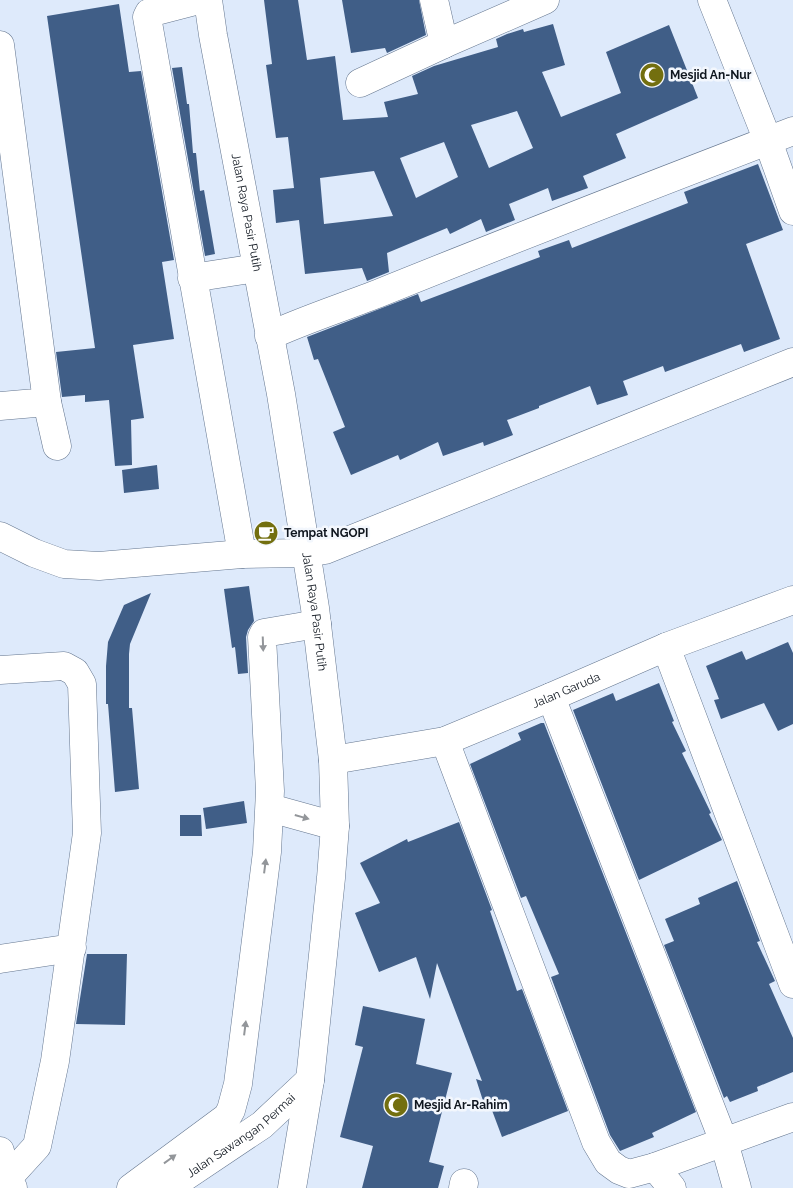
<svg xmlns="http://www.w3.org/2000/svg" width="793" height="1188" font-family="Raleway,sans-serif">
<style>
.building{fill:#405e87;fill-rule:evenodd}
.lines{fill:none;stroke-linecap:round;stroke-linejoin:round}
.minor-casing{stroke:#64768f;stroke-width:29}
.minor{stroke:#fff;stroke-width:28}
.oneway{fill:#93969a}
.labels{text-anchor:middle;stroke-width:5;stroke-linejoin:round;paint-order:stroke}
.poi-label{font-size:12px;font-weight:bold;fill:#0f161f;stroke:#f3f7fd;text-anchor:start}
.street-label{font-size:12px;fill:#0f161f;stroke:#f3f7fd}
</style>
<rect width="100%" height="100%" fill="#deeafb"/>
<path class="building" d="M264,0h34l9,60 28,-4 8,64 45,-3 -4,-15 34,-8 -6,-18 22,-10 64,-19 -2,-8 11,-5 16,-5 1,3 29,-8 12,41 -23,7 19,45 60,-24 -15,-41 63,-27 29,73 -82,36 10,24 -43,18 5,12 -36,13 -4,-13 -39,16 6,16 -29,12 -5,-13 -31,15 -3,-6 -60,25 2,19 -22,9 -5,-13 -57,6 -6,-54 -23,3 -3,-33 21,-2 -6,-51 -12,1 -10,-73 6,-1zM517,111l16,37 -44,20 -18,-43zM444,142l14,35 -42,21 -16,-40zM374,171l19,45 -69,8 -4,-46z
M342,0h77l7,35 -39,18 -2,-5 -34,5z
M119,4l10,68 12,-1 33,189 -12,2 12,77 -41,6 11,73 -13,2 1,45 -17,1 -6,-66 -24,2v-7l-23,2 -6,-45 39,-4 -48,-332z
M182,67l5,37h2l4,49h3l4,38 4,-1 11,64 -10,2 -33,-188z
M758,164l25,66 -37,14 34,95 -36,13 -3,-8 -76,28 -2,-6 -40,15 5,14 -31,10 -7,-19 -51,20v2l-32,12 6,15 -29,11 -1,-4 -40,14 -5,-14 -38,18 -2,-5 -47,20 -18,-43 12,-5 -27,-68 -4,1 -7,-23 111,-43 3,8 119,-45 -2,-6 31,-11 3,8 116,-45 -4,-11z
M157,465l2,24 -35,4 -2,-23z
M249,586l5,35 -6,9 -2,7 2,36 -10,1 -3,-27 -3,1 -8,-59z
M151,593l-21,51 -1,10v54h3l7,81 -24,3 -7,-88h-2v-38l2,-24 16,-37z
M788,642l5,11v71l-15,7 -14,-28 -43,16 -7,-19 5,-1 -13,-33 36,-15 4,9z
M659,683l15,38 -2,1 14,29 -4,2 29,60 -2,1 13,26 -83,40 -66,-170 40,-17 3,8z
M541,723h3l152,389 -44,21 2,4 -34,14 -10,-16 -59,-158 8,-3 -33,-78 -5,2 -51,-134 51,-24 -3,-7z
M244,801l3,22 -41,6 -3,-21z
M180,815h21l1,21h-22z
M459,822l33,88 -2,1 27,80 5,-2 46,122 -66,26 -12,-32 -5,2 -9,-28 6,2 -45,-118 -7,36 -14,-42 -37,15 -24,-59 25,-10 -20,-40 47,-24 1,3z
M737,881l23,60 -3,1 18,39 -6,3 24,54v34l-36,15 1,4 -28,11 -3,-6 -3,2 -60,-153 10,-4 -9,-22 35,-15 -2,-6z
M87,954h40l-2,71 -49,-1z
M363,1006l62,13 -9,45 36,9 -23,89 15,4 -6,22h-76l11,-42 -33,-9 23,-90 -8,-2z"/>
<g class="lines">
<defs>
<g id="minor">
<path d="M199,0l-50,13 -2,4 95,537"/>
<path id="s1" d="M208,0l5,35 68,359 34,214 18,152 2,66 -4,52 -21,202 -18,108"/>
<path d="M434,0l10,44"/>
<path d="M712,0l56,141 25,70"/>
<path d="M0,45l47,357 -47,4"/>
<path d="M360,83l84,-39 101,-44"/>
<path d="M192,278l65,-10"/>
<path d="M269,336c37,-17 75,-29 113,-44 136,-55 273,-108 411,-161"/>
<path d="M47,402l10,44"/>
<path d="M0,536l34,17 30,11 35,2 143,-12 63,-1 20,-3 468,-188"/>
<path d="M666,647l127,337"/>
<path d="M0,670l64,-4 11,6 7,12 5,149 -32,228 -18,85 -31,34 -6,3"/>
<path d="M551,697l173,445 13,46"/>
<path d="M445,741l151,401 12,20 11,8 10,4 26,-7 138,-50"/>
<path id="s2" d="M333,760l112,-19 106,-44 115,-50 127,-47"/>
<path d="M270,808l65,18"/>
<path d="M0,959l72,-11"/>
<path d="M0,1151l6,29 7,8"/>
<path d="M655,1167l17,21"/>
<path d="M131,1188l96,-71 4,-7 7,-26 29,-232 3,-61 -8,-154 2,-4 53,-9"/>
<path id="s3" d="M168,1188l94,-63 48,-45"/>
<path d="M463,1188l1,-5"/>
</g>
</defs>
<use href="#minor" class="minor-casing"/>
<use href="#minor" class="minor"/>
</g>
<defs><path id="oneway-solid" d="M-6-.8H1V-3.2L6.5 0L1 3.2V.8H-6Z" transform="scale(1.25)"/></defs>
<g class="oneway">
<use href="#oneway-solid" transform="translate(263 644) rotate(88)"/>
<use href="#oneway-solid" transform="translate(302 817) rotate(16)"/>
<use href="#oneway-solid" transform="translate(265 866) rotate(-83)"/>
<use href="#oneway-solid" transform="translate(245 1028) rotate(-83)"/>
<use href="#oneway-solid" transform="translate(170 1159) rotate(-36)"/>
</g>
<defs>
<symbol id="mosque-disc" viewBox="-11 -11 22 22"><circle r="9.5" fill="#736f0f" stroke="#f3f7fd"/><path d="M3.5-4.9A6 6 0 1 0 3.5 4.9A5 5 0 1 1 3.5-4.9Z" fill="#fff"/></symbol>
<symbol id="cafe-disc" viewBox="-11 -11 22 22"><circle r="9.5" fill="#736f0f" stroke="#f3f7fd"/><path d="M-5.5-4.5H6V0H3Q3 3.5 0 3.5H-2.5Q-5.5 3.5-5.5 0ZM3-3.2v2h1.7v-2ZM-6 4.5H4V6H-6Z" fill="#fff"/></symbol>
</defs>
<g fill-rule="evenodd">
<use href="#mosque-disc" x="638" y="61" width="28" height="28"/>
<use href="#cafe-disc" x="252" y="519" width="28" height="28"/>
<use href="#mosque-disc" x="382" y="1091" width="28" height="28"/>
</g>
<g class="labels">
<g class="poi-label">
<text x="670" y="79">Mesjid An-Nur</text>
<text x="284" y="537">Tempat NGOPI</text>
<text x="414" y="1109">Mesjid Ar-Rahim</text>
</g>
<g class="street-label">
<text dy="4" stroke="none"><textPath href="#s1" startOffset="216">Jalan Raya Pasir Putih</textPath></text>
<text dy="4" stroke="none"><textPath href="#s1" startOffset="621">Jalan Raya Pasir Putih</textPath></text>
<text dy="4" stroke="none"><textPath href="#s2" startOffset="245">Jalan Garuda</textPath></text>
<text dy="4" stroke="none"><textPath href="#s3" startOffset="90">Jalan Sawangan Permai</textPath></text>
</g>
</g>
</svg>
